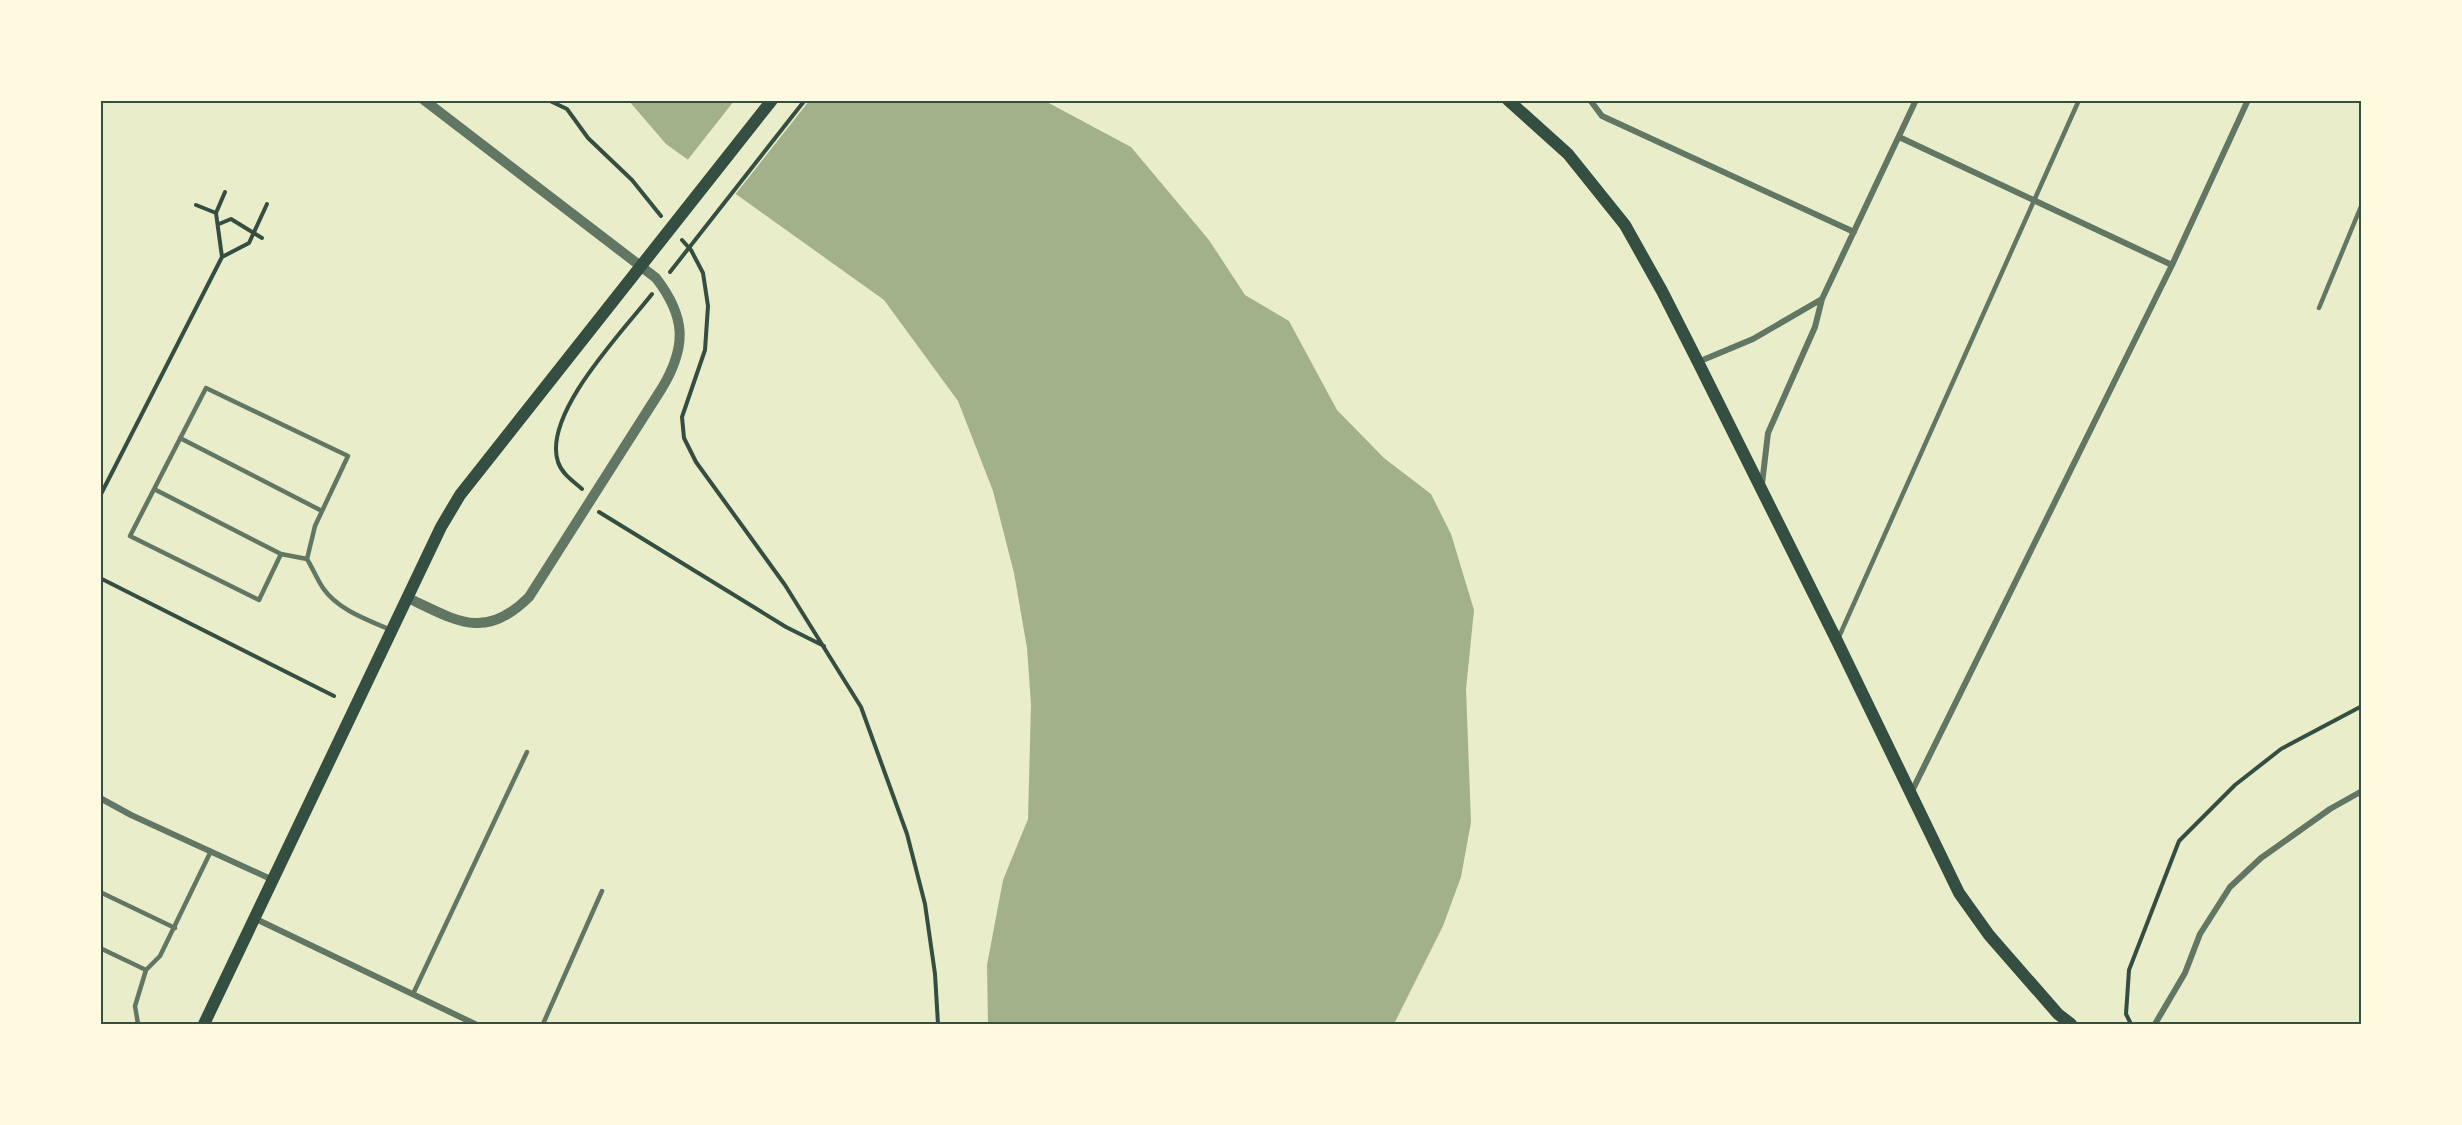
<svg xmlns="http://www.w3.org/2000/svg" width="2462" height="1125" font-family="'PT Sans Narrow',sans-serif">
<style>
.water{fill:#a3b18a}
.pier{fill:#e9edc9}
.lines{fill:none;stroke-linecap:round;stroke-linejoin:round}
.path{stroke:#344e41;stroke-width:4}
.service{stroke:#617663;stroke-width:4.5}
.minor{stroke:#617663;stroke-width:6}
.tertiary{stroke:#617663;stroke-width:10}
.secondary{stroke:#344e41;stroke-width:12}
.neatline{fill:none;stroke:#344e41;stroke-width:2}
</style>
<rect width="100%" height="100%" fill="#e9edc9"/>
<path class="water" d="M629,101h416l86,46 78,93 36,55 44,26 48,89 47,48 47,36 20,40 23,76 -8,79 5,133 -10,55 -18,49 -49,98h-406l-1,-59 16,-85 25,-61 3,-115 -4,-56 -13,-75 -21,-82 -35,-90 -74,-101 -218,-156z"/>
<path class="pier" d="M734,101h75l-75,95 -48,-34z"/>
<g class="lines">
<path class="path" d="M548,100l19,9 21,29 44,42 29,36
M196,205l20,8 6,44
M216,213l9,-21
M219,224l12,-5 31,19
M682,240l9,10 12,23 5,33 -3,44 -23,67 2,21 12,24 89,123 76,122 46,127 18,70 10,70 3,50
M670,272l135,-172
M582,489c-9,-8 -20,-15 -24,-27 -16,-48 66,-132 94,-168
M100,496l122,-239 27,-14 18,-39
M599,512l187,115 38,19
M100,578l234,118
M2131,1024l-5,-10 3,-44 50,-129 56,-56 46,-36 81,-43"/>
<path class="service" d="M2319,308l43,-104
M180,438l142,73
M154,489l127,65
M307,559l-26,-5 -22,46 -129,-64 76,-148 142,68 -33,70 -8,33c6,10 10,20 16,29 15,22 45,32 68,42
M1838,639l241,-539
M100,892l75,36
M100,948l46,22
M413,994l114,-242
M138,1024l-3,-18 11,-36 14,-14 51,-105
M543,1024l59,-133"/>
<path class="minor" d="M1590,100l12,16 252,116
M1899,137l273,128
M1698,362l55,-23 69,-40
M1762,484l6,-51 47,-106 7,-28 94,-199
M1911,793l261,-528 76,-165
M100,798l31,17 142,65
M256,919l219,105
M2155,1024l30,-51 15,-39 30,-47 31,-29 69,-49 32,-18"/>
<path class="tertiary" d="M408,598c49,23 77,43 121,-1l133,-209c25,-42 24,-71 -6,-110l-232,-178"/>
<path class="secondary" d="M1508,100l60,54 57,71 37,66 36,71 139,279 122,252 30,42 69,79 13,10
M204,1024l237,-497 19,-32 312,-395"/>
</g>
<rect width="2462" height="1125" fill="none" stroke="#fefae0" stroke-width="204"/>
<rect x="102" y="102" width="2258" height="921" class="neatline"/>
</svg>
